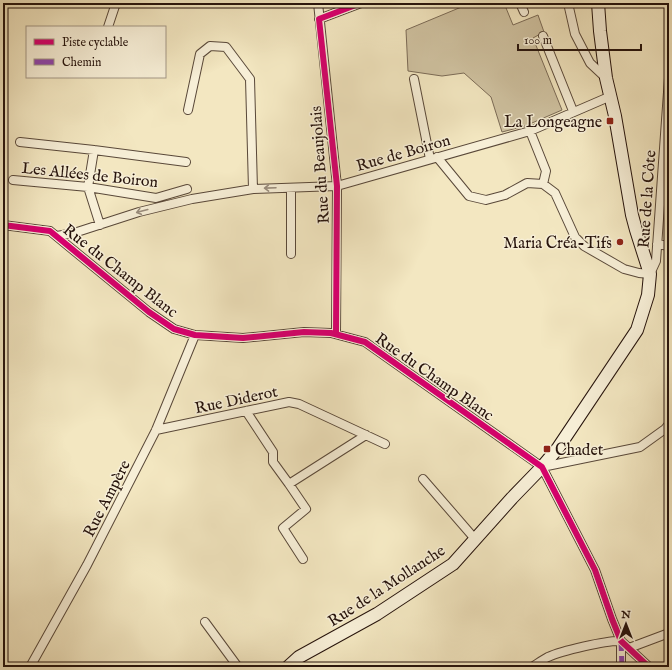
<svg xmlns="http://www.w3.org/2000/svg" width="672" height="670" font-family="'IM FELL English',serif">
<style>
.green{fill:#d0c3a2;stroke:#7b6b57}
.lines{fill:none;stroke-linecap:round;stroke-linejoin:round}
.minor-casing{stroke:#594839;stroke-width:10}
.secondary-casing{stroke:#26130c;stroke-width:14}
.minor{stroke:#f7efd7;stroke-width:8}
.secondary{stroke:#f7efd7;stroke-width:12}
.quiet{stroke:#8e44ad;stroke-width:5;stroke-dasharray:10 5;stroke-linecap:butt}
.cycleway-casing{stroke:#f7efd7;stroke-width:8}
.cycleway{stroke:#d6006c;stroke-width:6}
.oneway{stroke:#998c7c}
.poi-dot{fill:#8f2418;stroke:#f7efd7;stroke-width:1.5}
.labels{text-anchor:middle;stroke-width:3;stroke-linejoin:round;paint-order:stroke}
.poi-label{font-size:16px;fill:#26130c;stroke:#f7efd7;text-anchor:end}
.street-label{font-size:16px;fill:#26130c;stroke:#f7efd7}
</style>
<rect width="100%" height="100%" fill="#f3e7c1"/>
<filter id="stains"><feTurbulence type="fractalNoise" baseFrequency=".005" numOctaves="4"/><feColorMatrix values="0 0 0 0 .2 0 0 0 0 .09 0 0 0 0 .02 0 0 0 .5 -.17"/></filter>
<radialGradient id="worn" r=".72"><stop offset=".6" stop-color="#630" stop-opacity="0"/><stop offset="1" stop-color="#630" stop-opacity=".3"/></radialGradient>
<path class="green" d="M471,3h33l9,22 25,-10 6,17 -11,6 29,72 -37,16 -23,6 -11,-35 -27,-24 -22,3 -34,-5 -2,-41z"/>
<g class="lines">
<defs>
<path id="minor" d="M318,3l19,183 -1,148
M520,3l4,9
M568,3l7,31 15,29 16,15
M319,19l42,-16
M108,27l8,-24
M543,36l30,75
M414,79l16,80
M188,110l12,-56 10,-8 16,1 24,32 3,110
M530,131l16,40 -3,13
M20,142l74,8 92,12
M94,150l-6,37 12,38
M437,157l32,39 17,4 19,-5 22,-12 16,1 12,9 20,44 9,9 40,23 15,4 11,1 6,-13 13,-183
M13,180l75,7 68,11 31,-9
M291,188v66
M3,225l47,6 99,81 25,17 21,6 48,3 61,-6 27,1 34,9 177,125 53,103 17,49 9,22 28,26
M57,236l17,-3 65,-21 53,-13 61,-10 84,-3 193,-55 81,-35
M657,244l12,2
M246,411l27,41v10l16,22 77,-49
M156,430l133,-28 10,2 86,40
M542,467l98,-20 25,-18 4,-5
M423,479l52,60
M289,484l17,25 -23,19 20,31
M205,622l33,45
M621,641v26
M629,648l40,-15
M30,667l57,-102 69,-135 39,-95
M532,667c5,-3 10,-7 16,-10 13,-6 59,-17 73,-16"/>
<path id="secondary" d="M288,667l11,-10 78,-43 76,-50 59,-66 30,-31 16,-19 79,-118 11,-35 2,-21 -14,-44 -4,-15 -17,-99 -9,-38 -6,-47 -2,-28"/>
</defs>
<use href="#minor" class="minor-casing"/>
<use href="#secondary" class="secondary-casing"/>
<use href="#minor" class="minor"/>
<use href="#secondary" class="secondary"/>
<path class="quiet" d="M621,641l1,26"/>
<defs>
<path id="cycleway" d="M3,225l47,6 99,81 25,17 21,6 48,3 61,-6 27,1 34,9 177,125 53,103 17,49 9,22 28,26
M336,334l1,-148 -18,-167 42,-16"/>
</defs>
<use href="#cycleway" class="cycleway-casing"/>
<use href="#cycleway" class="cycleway"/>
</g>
<defs><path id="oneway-shaft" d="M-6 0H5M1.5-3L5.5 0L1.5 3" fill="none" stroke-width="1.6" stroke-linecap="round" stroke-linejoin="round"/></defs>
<g class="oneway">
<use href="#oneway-shaft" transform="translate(270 188) rotate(178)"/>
<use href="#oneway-shaft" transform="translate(142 211) rotate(165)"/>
</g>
<g class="poi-dot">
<rect x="606" y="117" width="8" height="8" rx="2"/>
<circle cx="620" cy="242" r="4"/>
<rect x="543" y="445" width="8" height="8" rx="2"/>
</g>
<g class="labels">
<g class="poi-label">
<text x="602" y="127">La Longeagne</text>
<text x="612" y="248">Maria Créa-Tifs</text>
<text x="555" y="455" text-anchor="start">Chadet</text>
</g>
<g class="street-label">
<text transform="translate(403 152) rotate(-16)" y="6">Rue de Boiron</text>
<text transform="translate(319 165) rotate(-94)" y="6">Rue du Beaujolais</text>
<text transform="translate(90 174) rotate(6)" y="6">Les Allées de Boiron</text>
<text transform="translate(646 199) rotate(-86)" y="6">Rue de la Côte</text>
<text transform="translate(121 270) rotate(38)" y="6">Rue du Champ Blanc</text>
<text transform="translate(435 376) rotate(35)" y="6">Rue du Champ Blanc</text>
<text transform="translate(236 399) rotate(-12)" y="6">Rue Diderot</text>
<text transform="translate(106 498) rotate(-63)" y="6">Rue Ampère</text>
<text transform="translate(386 585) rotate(-33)" y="6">Rue de la Mollanche</text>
</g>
</g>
<rect width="672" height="670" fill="none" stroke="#f3e7c1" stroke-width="16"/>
<rect x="4" y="4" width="664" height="662" fill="none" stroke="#26130c" stroke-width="2"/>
<rect x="8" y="8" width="656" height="654" fill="none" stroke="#26130c"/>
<rect x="26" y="26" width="140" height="52" fill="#f7efd7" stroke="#a39786"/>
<rect x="34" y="39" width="20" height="6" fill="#d6006c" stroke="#a39786"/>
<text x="62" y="46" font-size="12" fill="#26130c">Piste cyclable</text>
<rect x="34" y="59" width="20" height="6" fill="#8e44ad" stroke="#a39786"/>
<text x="62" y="66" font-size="12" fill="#26130c">Chemin</text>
<g transform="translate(626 624)" stroke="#f7efd7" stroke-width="3" paint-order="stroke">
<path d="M0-3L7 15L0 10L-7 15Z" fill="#26130c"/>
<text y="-6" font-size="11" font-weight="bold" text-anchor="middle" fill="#26130c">N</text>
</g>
<path d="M518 44v6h123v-6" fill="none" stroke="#26130c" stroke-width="2"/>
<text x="524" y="44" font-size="12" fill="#26130c" stroke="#f7efd7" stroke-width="3" paint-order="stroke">100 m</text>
<rect width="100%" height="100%" filter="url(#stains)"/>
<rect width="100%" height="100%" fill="url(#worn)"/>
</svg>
